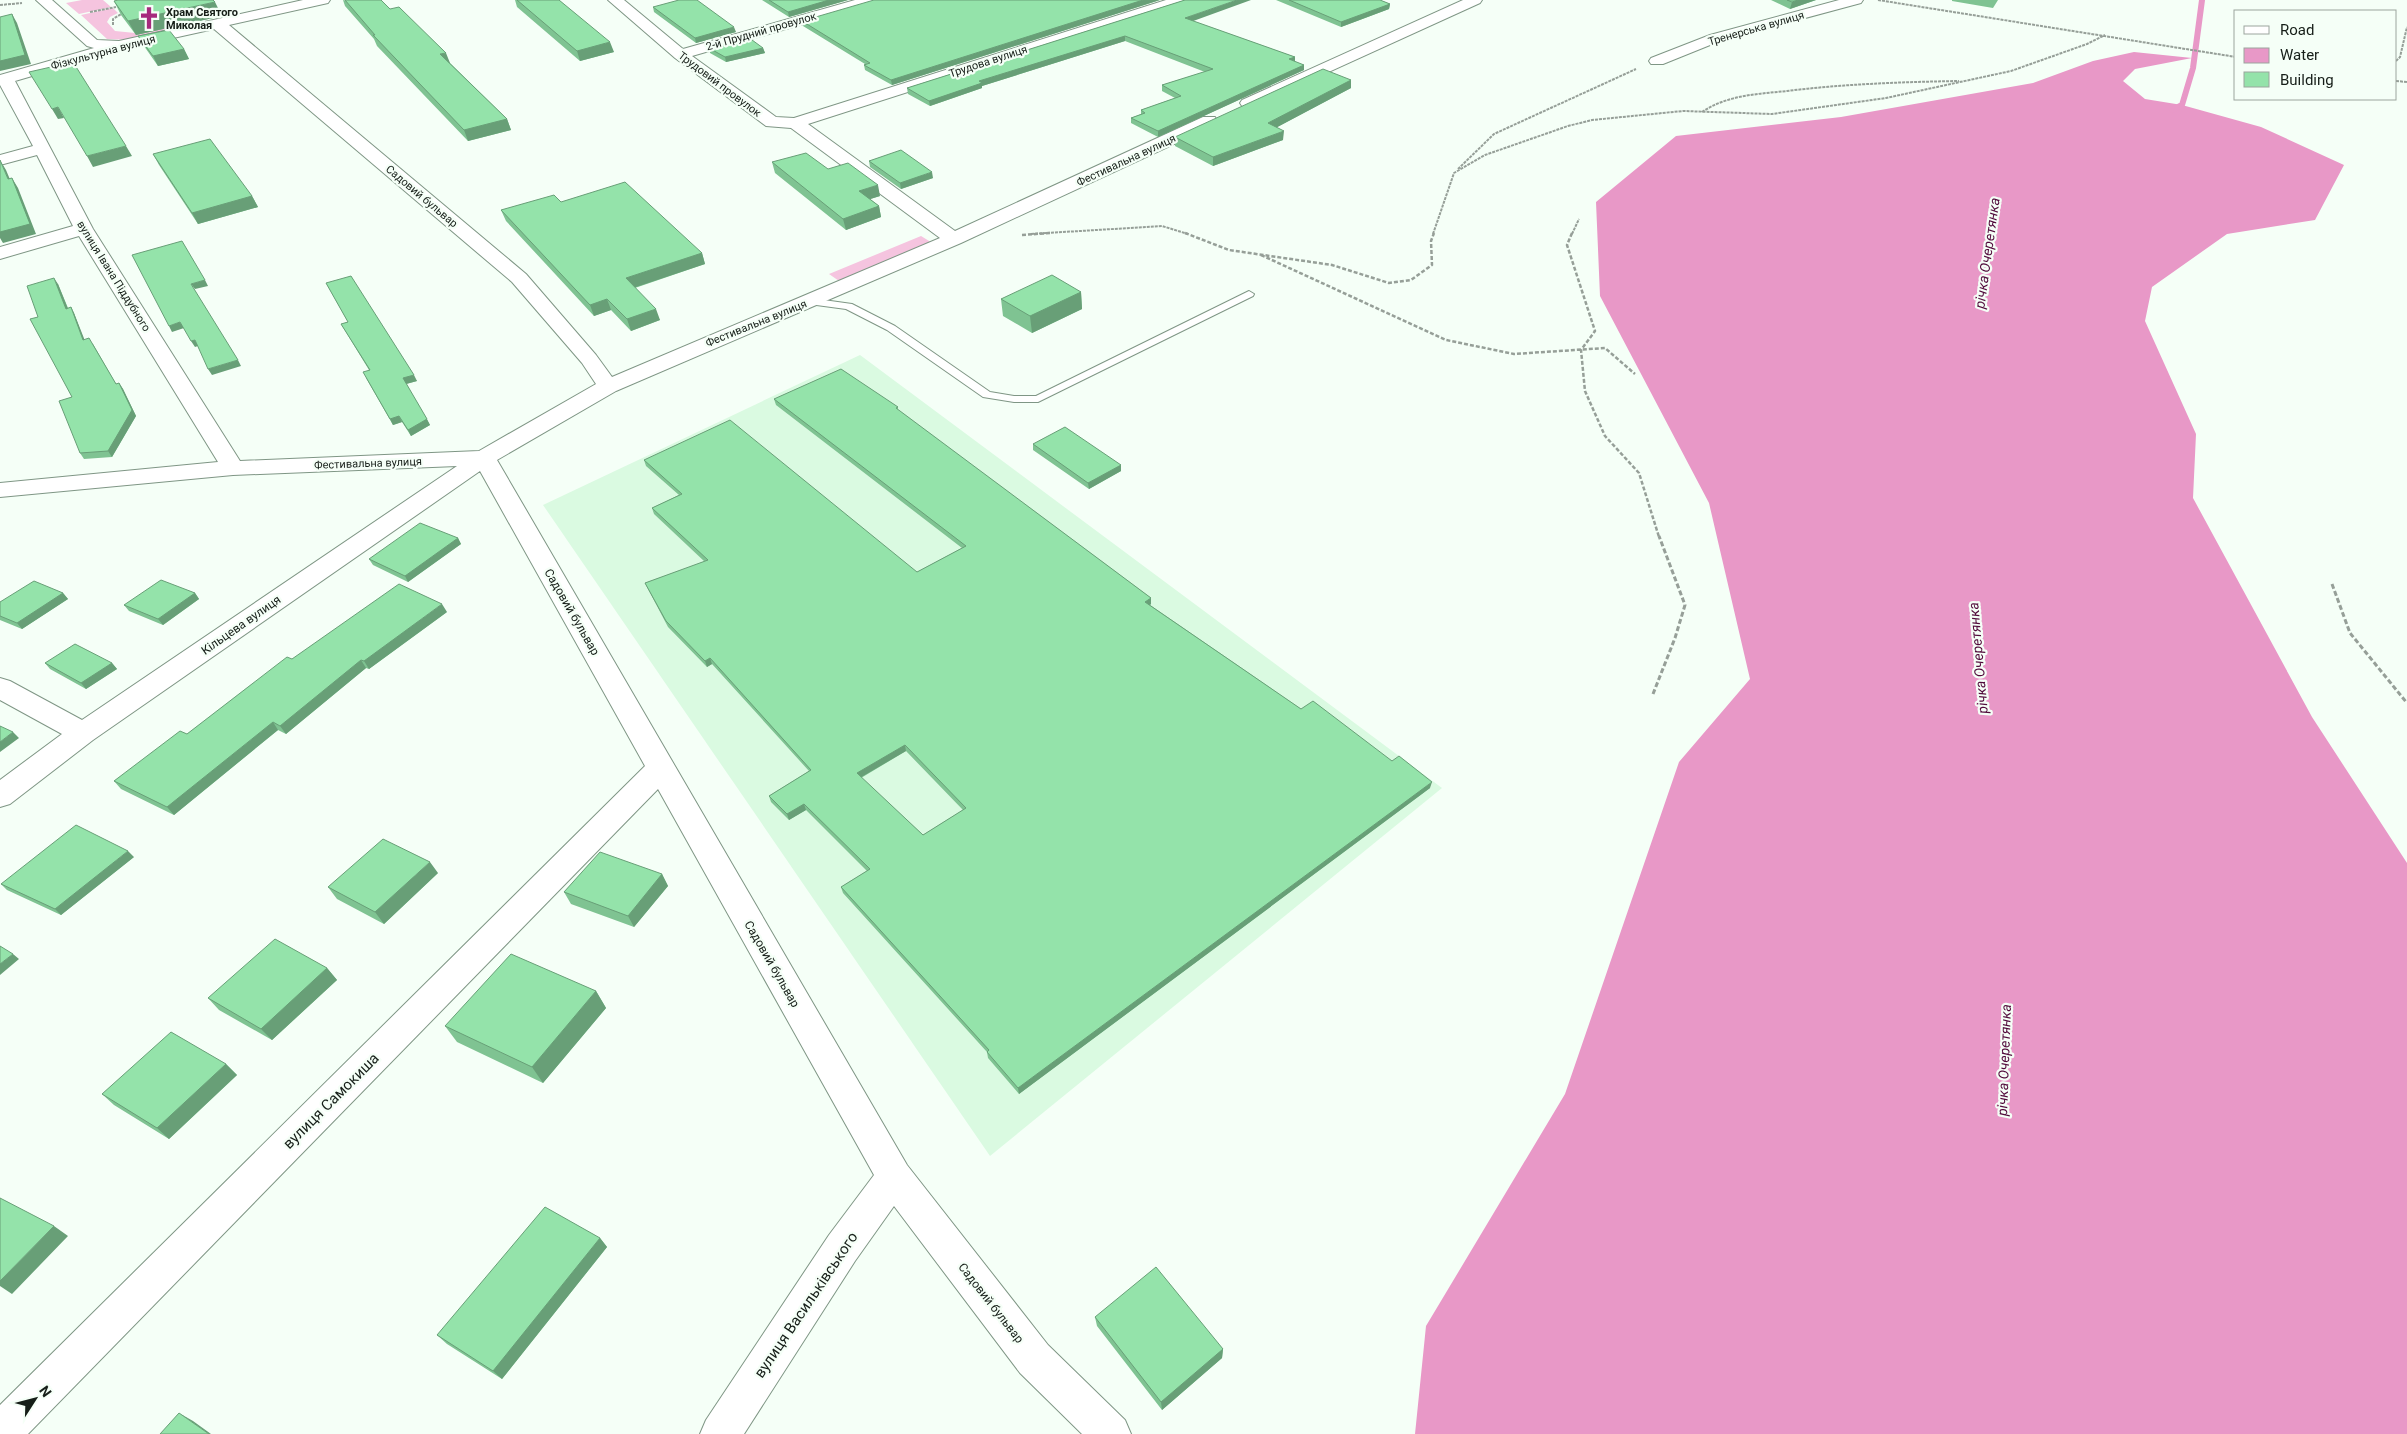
<svg xmlns="http://www.w3.org/2000/svg" width="2407" height="1434" font-family="Roboto,sans-serif">
<style>
.built{fill:#dafae1}
.green{fill:#f5c4df}
.water{fill:#e898c7}
.lines{fill:none;stroke-linecap:round;stroke-linejoin:round}
.stream{stroke:#e898c7;stroke-width:6}
.service-casing{stroke:#7f9685;stroke-width:2}
.minor-casing{stroke:#7f9685;stroke-width:2}
.path-far2{stroke:#969f98;stroke-width:2;stroke-dasharray:3 1;stroke-linecap:butt}
.path-far1{stroke:#969f98;stroke-width:2.5;stroke-dasharray:4 2;stroke-linecap:butt}
.path{stroke:#969f98;stroke-width:3;stroke-dasharray:5 2.5;stroke-linecap:butt}
.service{fill:#fff;fill-rule:evenodd}
.minor{fill:#fff;fill-rule:evenodd}
.wall{fill:#7fc392;fill-rule:evenodd}
.shaded-wall{fill:#689f77}
.building{fill:#94e3aa;stroke:#689f77;fill-rule:evenodd}
.labels{text-anchor:middle;stroke-width:4.5;stroke-linejoin:round;paint-order:stroke}
.far-poi-label{font-size:11px;font-weight:bold;fill:#161e18;stroke:#f5fff7;text-anchor:start}
.far-street-label{font-size:11px;fill:#161e18;stroke:#f5fff7}
.street-label{font-size:12px;fill:#161e18;stroke:#f5fff7}
.water-label{font-size:14px;font-style:italic;fill:#510a3b;stroke:#f5fff7}
.near-street-label{font-size:15px;fill:#161e18;stroke:#f5fff7}
</style>
<rect width="100%" height="100%" fill="#f5fff7"/>
<path class="built" d="M860,355l582,433 -452,368 -447,-651z"/>
<path class="green" d="M82,0h21l8,7 -32,7 -13,-11z
M113,8l5,5 -8,4 -3,5 8,9 20,2 49,-13 6,5 -59,15 -24,-1 -26,-24z
M921,236l13,8 -92,39 -13,-9z"/>
<path class="water" d="M2134,52l58,6 -57,11 -12,12 22,18 37,6 79,22 83,38 -29,55 -88,14 -75,53 -7,34 51,113 -3,64 119,219 95,146v571h-992l11,-108 139,-232 114,-332 71,-83 -41,-176 -109,-207 -4,-94 80,-66 165,-19 192,-34 60,-22z"/>
<g class="lines">
<path class="stream" d="M2172,110l10,-5 11,-37 9,-68"/>
<defs>
<path id="service" d="M1249,291l5,3 -1,2 -215,106h-24l-31,-5 -96,-67 -41,-21 -37,-5 -5,-3 5,-3 43,6 43,22 95,66 24,4h22z"/>
<path id="minor" d="M36,0h16l45,40 22,1 184,-41h27l-2,3 -99,22 297,249 70,81 16,22 328,-139 -149,-110 -25,-2 -91,-68 -67,-58h16l59,49 172,-49h23l-2,3 -184,53 84,61 18,1 372,-118h22l-2,3 -378,121 147,107 248,-114h12l2,4 -2,4 -254,118 -345,148 -119,69 410,705 141,180 77,75 6,14h-49l-62,-61 -126,-167 -39,55 -111,173h-44l6,-14 123,-185 45,-60 -216,-386 -630,645h-28v-29l645,-639 -165,-295 -387,269 -83,64 -10,3v-27l62,-46 -62,-34v-22l10,3 72,39 375,-254 -224,9 -233,22v-14l218,-21 -139,-226 -79,23v-12l73,-21 -36,-71 -37,10v-10l33,-9 -33,-61v-10l94,-27 -7,-2zM214,29l298,253 70,81 14,21 -117,67 -239,10 -147,-232 -78,-148 113,-33z
M1463,0h19l-2,3 -226,103h-12l-2,-3 2,-3z
M1839,0h24l-2,3 -141,38 -57,23h-12l-2,-3 2,-3 59,-23z"/>
</defs>
<use href="#service" class="service-casing"/>
<use href="#minor" class="minor-casing"/>
<path class="path-far2" d="M1878,0l358,57
M0,5l22,-2
M90,12l26,-5
M113,25v-6l10,-6
M2396,61l4,-4 7,-30
M2396,81l11,1
M1702,112c25,-17 56,-18 85,-21 57,-7 114,-9 172,-10
M1458,169l36,-35 142,-65
M1031,234l131,-8 26,8
M1433,234l21,-61 31,-18 83,-29 24,-6 91,-9 89,3 114,-16 125,-27 76,-27 18,-9
M1572,234l7,-15"/>
<path class="path-far1" d="M1185,233l44,17 103,15 57,18 22,-3 21,-15 -1,-24 3,-8
M1572,233l-5,12 28,86 -14,19 4,41 20,45 34,37 20,64
M1022,235l28,-2
M1261,255l185,85 68,14 91,-6 30,26"/>
<path class="path" d="M2332,584l18,49 57,70
M1653,694l22,-56 10,-33 -26,-69"/>
<use href="#service" class="service"/>
<use href="#minor" class="minor"/>
</g>
<path class="wall" d="M343,0l47,9 60,54 57,56 4,11 -43,11 -91,-95 -3,-7 -29,-33z
M515,0h44l55,52 -34,9 -63,-54z
M762,0h86l-59,17z
M1160,0l-268,85 -27,-15 -1,-5 1,-1 -62,-38 -1,-5z
M1185,0l7,21 103,36v5l9,3v5l-146,67 -27,-14v-5l10,-4v-4l34,-12 -13,-7v-6l43,-13 -80,-31 -143,45v2l-52,18 -22,-12 -1,-6z
M1276,0h104l10,4 -1,5 -48,18z
M1771,0h45l-26,9z
M1952,0h46l-5,8 -41,-7z
M114,1l108,15 -86,19 -15,-20z
M653,7l83,25 -40,11 -42,-31z
M138,36l46,13 5,10 -31,7 -14,-20z
M709,48h54l2,5 -39,9 -16,-9z
M1351,80v8l-74,39 6,13 -70,26 -38,-20v-9z
M153,154l99,42 6,11 -60,17 -39,-59z
M869,161l64,17 -32,11 -31,-22z
M772,162l56,7 52,27 -10,3 9,7 2,11 -35,13 -71,-57z
M561,202l141,51 3,11 -70,24 25,32 -29,11 -20,-21 -17,6 -88,-95 -5,-11z
M326,283l91,98 -11,3 24,41 -19,11 -9,-14 -9,3 -27,-47 3,-8 -28,-46 7,-2z
M58,284l10,24 3,-1 3,6 10,27 9,4 23,40 3,-1 4,6 13,27 -24,41 -28,2 -4,-6 -8,-56 -34,-80z
M1081,292l1,17 -50,24 -29,-17 -2,-17z
M774,399l124,8v3l253,188v6l-1,1 151,104 91,52 38,27 -411,306 -31,-36 -1,-6 -144,-159 -2,-6 26,-16 -61,-61 -17,10 -18,-18 -2,-6 40,-25 -97,-107 -5,3 -39,-40 -20,-38 -3,-6 60,-21 -51,-48 -2,-6 27,-13 -33,-29 -2,-6 273,112 45,-24 -186,-143zM906,751l57,59 -40,25 -62,-57z
M1033,444l88,21v6l-32,18 -56,-39z
M458,538l3,6 -53,38 -35,-17 -4,-6z
M63,593l5,6 -46,30 -22,-9v-18z
M195,593l4,6 -36,26 -34,-14 -5,-6z
M447,612l-78,57 -3,-1 -80,66 -8,-4 -104,85 -53,-26 -7,-8 73,-47 105,-75z
M45,663h67l5,6 -31,20 -36,-20z
M134,857l-73,58 -54,-25 -6,-6z
M438,873l-54,51 -47,-25 -9,-12z
M662,874l6,12 -34,41 -63,-23 -7,-12z
M327,968l10,12 -65,60 -53,-30 -11,-12z
M596,991l10,17 -63,75 -86,-41 -12,-16z
M226,1064l11,11 -68,64 -55,-34 -12,-11z
M600,1238l7,9 -105,132 -55,-35 -10,-9z
M1095,1317l128,32 -1,9 -60,52 -65,-84z"/>
<path class="shaded-wall" d="M829,0h19l-59,17 -1,-5z
M1143,0h17l-268,85 -1,-5z
M1237,0h14l-66,24v-6z
M1798,0h18l-26,9 2,-7z
M215,2l7,14 -86,19 -8,-14z
M1390,4l-1,5 -48,18v-5z
M12,14l5,9 14,41 -31,7v-10z
M734,27l2,5 -40,11 -1,-5z
M1125,36v5l-143,45v2l-52,18 -1,-5 50,-20z
M610,42l4,10 -34,9 -3,-10z
M763,48l2,5 -39,9 -1,-5z
M184,49l5,10 -31,7 -5,-10z
M446,53l4,10 -6,2 -4,-11z
M1295,57v5l-6,-3z
M1304,65v5l-146,67v-6z
M1351,80v8l-83,44v-9z
M58,107l6,11 -6,1 -6,-10z
M507,119l4,11 -43,11 -4,-11z
M1284,131l-1,9 -70,26v-9z
M126,146l6,10 -39,11 -6,-11z
M0,160l6,10 8,19 -6,-10z
M932,172l1,6 -32,11 -1,-6z
M12,178l6,10 18,46 -33,9 -3,-5v-6z
M878,185l2,11 -19,6 -2,-11z
M252,196l6,11 -60,17 -6,-11z
M879,206l2,11 -35,13 -3,-11z
M702,253l3,11 -75,25 -4,-11z
M54,278l4,6 12,30 -4,-5z
M205,280l3,6 -13,3 -4,-5z
M1081,292l1,17 -50,24 -2,-17z
M607,299l4,11 -17,6 -4,-11z
M71,307l3,6 13,33 -4,-6z
M656,309l4,11 -29,11 -4,-12z
M180,322l4,6 -12,4 -3,-6z
M195,340l3,6 -3,1 -4,-6z
M238,360l3,6 -29,9 -4,-6z
M414,375l3,6 -11,3 -3,-6z
M119,383l4,6 13,27 -24,41 -4,-6z
M399,416l3,6 -9,3 -3,-6z
M427,419l3,6 -19,11 -3,-6z
M1121,465v6l-32,18 -1,-6z
M458,538l3,6 -53,38 -3,-6z
M63,593l5,6 -46,30 -5,-6z
M195,593l4,6 -36,26 -5,-6z
M1151,598v6l-5,4 -1,-6z
M442,604l5,8 -78,57 -5,-8z
M710,658l2,6 -5,3 -2,-6z
M361,660l5,8 -80,66 -6,-8z
M112,663l5,6 -31,20 -5,-6z
M273,722l5,8 -104,85 -7,-8z
M13,732l6,6 -19,14v-10z
M905,745l1,6 -48,28 -1,-6z
M1432,782l-2,6 -411,306 -1,-6z
M804,804l2,6 -17,10 -2,-6z
M128,851l6,6 -73,58 -6,-6z
M430,862l8,11 -54,51 -9,-12z
M662,874l6,12 -34,41 -6,-11z
M13,954l6,5 -19,16v-11z
M327,968l10,12 -65,60 -11,-11z
M596,991l10,17 -63,75 -11,-16z
M226,1064l11,11 -68,64 -12,-11z
M54,1226l14,10 -56,58 -12,-8v-5z
M600,1238l7,9 -105,132 -9,-8z
M1223,1349l-1,9 -60,52 -1,-8z
M179,1413l14,8 18,13h-2z"/>
<path class="building" d="M118,0h95l2,2 -87,19 -14,-20z
M345,0h36l9,9 9,-2 47,46 -6,1 67,65 -43,11 -91,-95h2z
M517,0h42l51,42 -33,9z
M679,0h18l37,27 -39,11 -42,-31z
M769,0h60l-41,12z
M874,0h269l-252,80 -27,-15 6,-2 -68,-42z
M1185,0h52l-52,18 110,39 -6,2 15,6 -146,66 -27,-13 14,-5 -4,-3 40,-14 -19,-11 51,-16 -88,-33 -146,45 3,2 -53,18 -22,-13z
M1289,0h91l10,4 -49,18z
M1787,0h11l-6,2z
M12,14l13,41 -25,6v-44z
M169,30l15,19 -31,7 -15,-20z
M748,37l15,11 -38,9 -16,-9z
M73,62l53,84 -39,10 -29,-49 -6,2 -23,-37z
M1323,69l28,11 -83,43 16,8 -71,26 -38,-20z
M210,139l42,57 -60,17 -39,-59z
M901,150l31,22 -32,11 -31,-22z
M806,153l22,16 20,-6 30,22 -19,6 20,15 -36,13 -71,-57z
M0,160l8,19 4,-1 18,46 -30,8z
M625,182l77,71 -76,25 30,31 -29,10 -20,-20 -17,6 -89,-95 53,-15 7,7z
M182,241l23,39 -14,4 47,76 -30,9 -13,-29 -4,1 -11,-19 -11,4 -37,-71z
M1052,275l29,17 -51,24 -29,-17z
M351,276l63,99 -11,3 24,41 -19,11 -9,-14 -9,3 -27,-47 7,-2 -29,-46 7,-2 -22,-39z
M54,278l12,31 5,-2 12,33 6,-2 27,46 3,-1 13,27 -24,41 -28,2 -21,-52 13,-4 -42,-78 8,-2 -11,-31z
M841,369l57,38 -2,1 255,190 -6,4 156,107 12,-8 79,60 7,-5 33,26 -414,306 -31,-36 2,-2 -148,-163 29,-18 -66,-65 -17,10 -18,-18 42,-26 -101,-112 -5,3 -39,-40 -21,-38 63,-23 -56,-52 30,-14 -38,-34 86,-40 187,152 49,-26 -192,-147zM905,745l61,63 -43,27 -66,-62z
M1065,427l56,38 -33,18 -55,-39z
M420,523l38,15 -53,38 -36,-17z
M161,580l34,13 -37,26 -34,-14z
M34,581l29,12 -46,30 -17,-7v-14z
M399,584l43,20 -78,57 -3,-1 -81,66 -7,-4 -106,85 -53,-26 66,-50 7,3 100,-77 5,2z
M75,644l37,19 -31,20 -36,-20z
M0,726l13,6 -13,10z
M76,825l52,26 -73,58 -54,-25z
M383,839l47,23 -55,50 -47,-25z
M600,852l62,22 -34,42 -64,-24z
M275,939l52,29 -66,61 -53,-31z
M0,946l13,8 -13,10z
M511,954l85,37 -64,76 -87,-41z
M171,1032l55,32 -69,64 -55,-34z
M0,1198l54,28 -54,55z
M545,1207l55,31 -107,133 -56,-36z
M1156,1267l67,82 -62,53 -66,-85z
M179,1413l30,21h-49z"/>
<defs>
<symbol id="church-bare" viewBox="-9 -9 18 18"><path d="M-1.2-6h2.4v3.5h3.3v2.4h-3.3V6h-2.4V-.1h-3.3v-2.4h3.3Z" fill="#a62a7d" stroke="#f5fff7" stroke-width="2.5" paint-order="stroke"/></symbol>
</defs>
<g fill-rule="evenodd">
<use href="#church-bare" x="133" y="2" width="32" height="32"/>
</g>
<g class="labels">
<g class="far-poi-label">
<text x="166" y="16">Храм Святого<tspan x="166" dy="13">Миколая</tspan></text>
</g>
<g class="far-street-label">
<text transform="translate(1756 28) rotate(-16)" y="4">Тренерська вулиця</text>
<text transform="translate(761 31) rotate(-16)" y="4">2-й Прудний провулок</text>
<text transform="translate(103 52) rotate(-15)" y="4">Фізкультурна вулиця</text>
<text transform="translate(988 61) rotate(-18)" y="4">Трудова вулиця</text>
<text transform="translate(720 84) rotate(37)" y="4">Трудовий провулок</text>
<text transform="translate(1126 160) rotate(-25)" y="4">Фестивальна вулиця</text>
<text transform="translate(422 196) rotate(40)" y="4">Садовий бульвар</text>
<text transform="translate(114 276) rotate(58)" y="4">вулиця Івана Піддубного</text>
<text transform="translate(756 323) rotate(-22)" y="4">Фестивальна вулиця</text>
<text transform="translate(368 463) rotate(-2)" y="4">Фестивальна вулиця</text>
</g>
<g class="street-label">
<text transform="translate(572 612) rotate(60)" y="4">Садовий бульвар</text>
<text transform="translate(241 625) rotate(-35)" y="4">Кільцева вулиця</text>
<text transform="translate(772 964) rotate(60)" y="4">Садовий бульвар</text>
<text transform="translate(991 1303) rotate(52)" y="4">Садовий бульвар</text>
</g>
<g class="water-label">
<text transform="translate(1987 253) rotate(-82)" y="5">річка Очеретянка</text>
<text transform="translate(1978 658) rotate(-95)" y="5">річка Очеретянка</text>
<text transform="translate(2004 1060) rotate(-88)" y="5">річка Очеретянка</text>
</g>
<g class="near-street-label">
<text transform="translate(331 1101) rotate(-45)" y="5">вулиця Самокиша</text>
<text transform="translate(806 1305) rotate(-56)" y="5">вулиця Васильківського</text>
</g>
</g>
<rect x="2234" y="10" width="162" height="90" fill="#f5fff7" stroke="#9ca59e"/>
<rect x="2244" y="26" width="25" height="8" fill="#ffffff" stroke="#9ca59e"/>
<text x="2280" y="35" font-size="15" fill="#161e18">Road</text>
<rect x="2244" y="48" width="25" height="15" fill="#e898c7" stroke="#9ca59e"/>
<text x="2280" y="60" font-size="15" fill="#161e18">Water</text>
<rect x="2244" y="72" width="25" height="15" fill="#94e3aa" stroke="#9ca59e"/>
<text x="2280" y="85" font-size="15" fill="#161e18">Building</text>
<g transform="translate(35 1399) rotate(54)" stroke="#f5fff7" stroke-width="4" paint-order="stroke">
<path d="M0-4L9 19L0 12L-9 19Z" fill="#161e18"/>
<text y="-8" font-size="14" font-weight="bold" text-anchor="middle" fill="#161e18">N</text>
</g>
</svg>
